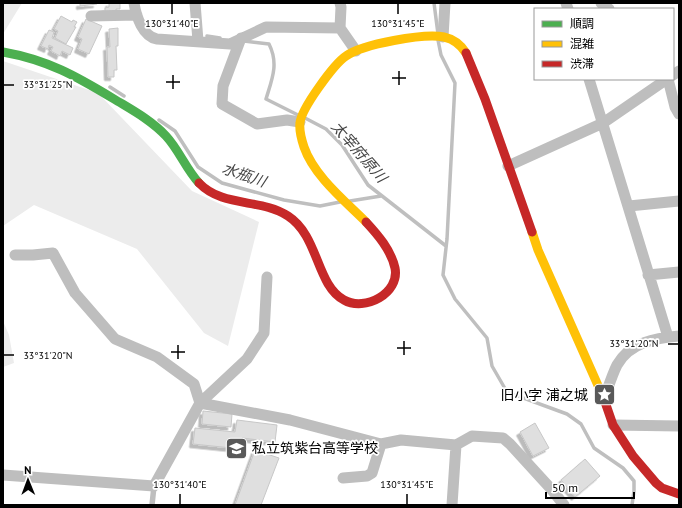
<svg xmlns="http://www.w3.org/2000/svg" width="682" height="508" font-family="'PT Sans','Noto Sans JP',sans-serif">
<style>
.green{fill:#ececec}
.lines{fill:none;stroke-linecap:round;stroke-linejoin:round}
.stream{stroke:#bfbfbf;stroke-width:3.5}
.building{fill:#dfdfdf;stroke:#c7c7c7;filter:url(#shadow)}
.lane{stroke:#bebebe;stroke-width:5.5}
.street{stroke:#bebebe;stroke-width:11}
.fast{stroke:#4caf50;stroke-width:9}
.slow{stroke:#ffc107;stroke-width:9}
.jam{stroke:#c62828;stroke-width:9}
.ticks{fill:none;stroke:#000;stroke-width:1.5}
.labels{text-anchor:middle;stroke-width:3.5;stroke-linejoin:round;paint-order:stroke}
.poi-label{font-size:14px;fill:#000;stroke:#fff;text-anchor:end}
.water-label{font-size:15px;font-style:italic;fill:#444;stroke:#fff}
.ticks-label{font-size:10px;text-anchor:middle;fill:#000;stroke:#fff;stroke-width:3.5;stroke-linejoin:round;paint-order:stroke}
</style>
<defs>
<filter id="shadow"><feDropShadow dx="-3.5" dy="3.5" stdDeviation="0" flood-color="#0004"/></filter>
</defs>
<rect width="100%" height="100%" fill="#fff"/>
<path class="green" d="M3,3h19l-19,31z
M3,61l95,32 94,98 67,31 -31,124 -24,-13 -67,-84 -103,-44 -31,21z
M3,321l6,14 5,28 -11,4z"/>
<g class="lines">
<path class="stream" d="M434,3l4,31
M207,36l13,2
M438,40l3,15 14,28 -8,156 -4,36 12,24 32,39 5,28 15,26 60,22 14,10 13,24 29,20 11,13v10l-2,14
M244,41l25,3c10,20 3,35 -3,55l34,17
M110,87l14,9
M305,118l21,11 16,16 26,40 78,61
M159,120l16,11 23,36 24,16 62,17 36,6 20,-4
M350,201l31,-5"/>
</g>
<path class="building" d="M80,3h17v1l-17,2z
M109,3h11v6h-4v3h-11v-4l4,-1z
M61,16l11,6 1,-2 4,2 -3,5h2l-10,17 -11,-6 3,-7 -4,-2z
M86,19l16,7 -13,28 -11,-5 4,-10 -4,-2z
M118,28v18h-2l1,24h-3v7h-6l-1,-30h3l-1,-18z
M49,30l5,2 -2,6 21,10 -3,7 -8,-4 -2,5 -9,-5 2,-4 -4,-2 -1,4 -7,-3z
M203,411l29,3 -1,13 -29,-3z
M237,420l40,5 -2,17 -33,-4 -1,11 -48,-5 2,-16 40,4z
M535,423l14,25 -16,8 -13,-24z
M255,450l24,8 -18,47h-26z
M585,459l15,17 -25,21 -14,-17z"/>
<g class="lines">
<path class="lane" d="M152,505l2,-19"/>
<path class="street" d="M134,3c2,13 9,34 23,36l73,5 36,-17 74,1
M195,3l3,38
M340,3l1,4 -1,21 16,23
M566,3l2,6
M601,3l8,6
M91,16l46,-1
M443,37l2,-34
M241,38l-18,48 -1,18 35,20 30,-4 13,2
M673,75l6,-4
M589,79l79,258
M668,79l7,28 4,7
M508,166l95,-43 64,-44
M629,206l50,-5
M15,255h18l20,-2 22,40 40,46 42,18 37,27 6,19 90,17 91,24 20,-4 55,5 16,-9 31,2 7,6 42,46 12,15
M648,275l31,-3
M604,399c4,-11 8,-24 13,-34 13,-23 39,-27 62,-29
M613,425l66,1
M3,475l151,11 46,-83 47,-44 17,-26 3,-56
M343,478l24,-2 5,-3 9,-29
M452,505l4,-60"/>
<path class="fast" d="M3,52c45,8 73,24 111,47 18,11 37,21 52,37 13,14 20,33 33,47"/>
<path class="slow" d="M366,222c-21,-21 -52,-46 -62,-75 -2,-6 -5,-16 -4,-24 1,-14 34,-59 46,-67 17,-12 78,-23 98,-19 9,2 17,8 22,16
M532,232l6,18 66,149"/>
<path class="jam" d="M466,53l19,46 47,133
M199,183c24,25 62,15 89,33 31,20 28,69 56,84 21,12 56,-7 51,-32 -4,-18 -17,-33 -29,-46
M604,399l9,26 20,31 23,27 6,5 17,6"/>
</g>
<path class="ticks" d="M172,4v10M398,4v10M399,71v14M173,75v14M392,78h14M166,82h14M4,85h10M404,341v14M668,344h10M178,345v14M397,348h14M171,352h14M4,355h10M180,494v10M407,494v10"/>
<defs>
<symbol id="sight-square" viewBox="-11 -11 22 22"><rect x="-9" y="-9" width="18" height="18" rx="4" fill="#595959" stroke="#fff"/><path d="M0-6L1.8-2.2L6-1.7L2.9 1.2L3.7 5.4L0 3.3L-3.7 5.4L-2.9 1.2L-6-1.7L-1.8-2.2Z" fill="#fff"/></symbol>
<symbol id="school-square" viewBox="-11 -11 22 22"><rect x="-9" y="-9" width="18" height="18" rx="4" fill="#595959" stroke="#fff"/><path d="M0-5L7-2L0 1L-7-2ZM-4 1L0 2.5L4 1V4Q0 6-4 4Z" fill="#fff"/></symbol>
</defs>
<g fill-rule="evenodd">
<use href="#sight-square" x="592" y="382" width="25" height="25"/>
<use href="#school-square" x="224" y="436" width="25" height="25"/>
</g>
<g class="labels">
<g class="poi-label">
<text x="588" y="400">旧小字 浦之城</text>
<text x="252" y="453" text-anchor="start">私立筑紫台高等学校</text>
</g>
<g class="water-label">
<text transform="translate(359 152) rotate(49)" y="5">太宰府原川</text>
<text transform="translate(244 175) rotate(19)" y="5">水瓶川</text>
</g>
</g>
<g class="ticks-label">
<text x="172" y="27">130°31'40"E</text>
<text x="398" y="27">130°31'45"E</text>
<text x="48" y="88">33°31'25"N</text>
<text x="634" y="347">33°31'20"N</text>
<text x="48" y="359">33°31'20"N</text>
<text x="180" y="488">130°31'40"E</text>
<text x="407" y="488">130°31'45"E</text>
</g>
<rect width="682" height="508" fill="none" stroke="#000000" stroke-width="8"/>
<rect x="534" y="8" width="140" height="72" fill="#ffffff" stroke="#999999"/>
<rect x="542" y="21" width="20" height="6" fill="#4caf50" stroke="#999999"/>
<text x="570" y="28" font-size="12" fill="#000000">順調</text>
<rect x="542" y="41" width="20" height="6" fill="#ffc107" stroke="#999999"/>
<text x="570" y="48" font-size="12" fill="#000000">混雑</text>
<rect x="542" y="61" width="20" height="6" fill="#c62828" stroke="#999999"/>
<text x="570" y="68" font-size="12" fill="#000000">渋滞</text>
<g transform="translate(28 480) rotate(359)" stroke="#ffffff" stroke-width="3" paint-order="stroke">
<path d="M0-3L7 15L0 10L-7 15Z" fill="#000000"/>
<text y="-6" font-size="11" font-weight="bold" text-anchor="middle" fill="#000000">N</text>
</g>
<path d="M546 492v6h88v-6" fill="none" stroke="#000000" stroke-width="2"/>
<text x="552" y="492" font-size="12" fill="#000000" stroke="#ffffff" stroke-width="3" paint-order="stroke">50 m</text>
</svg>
